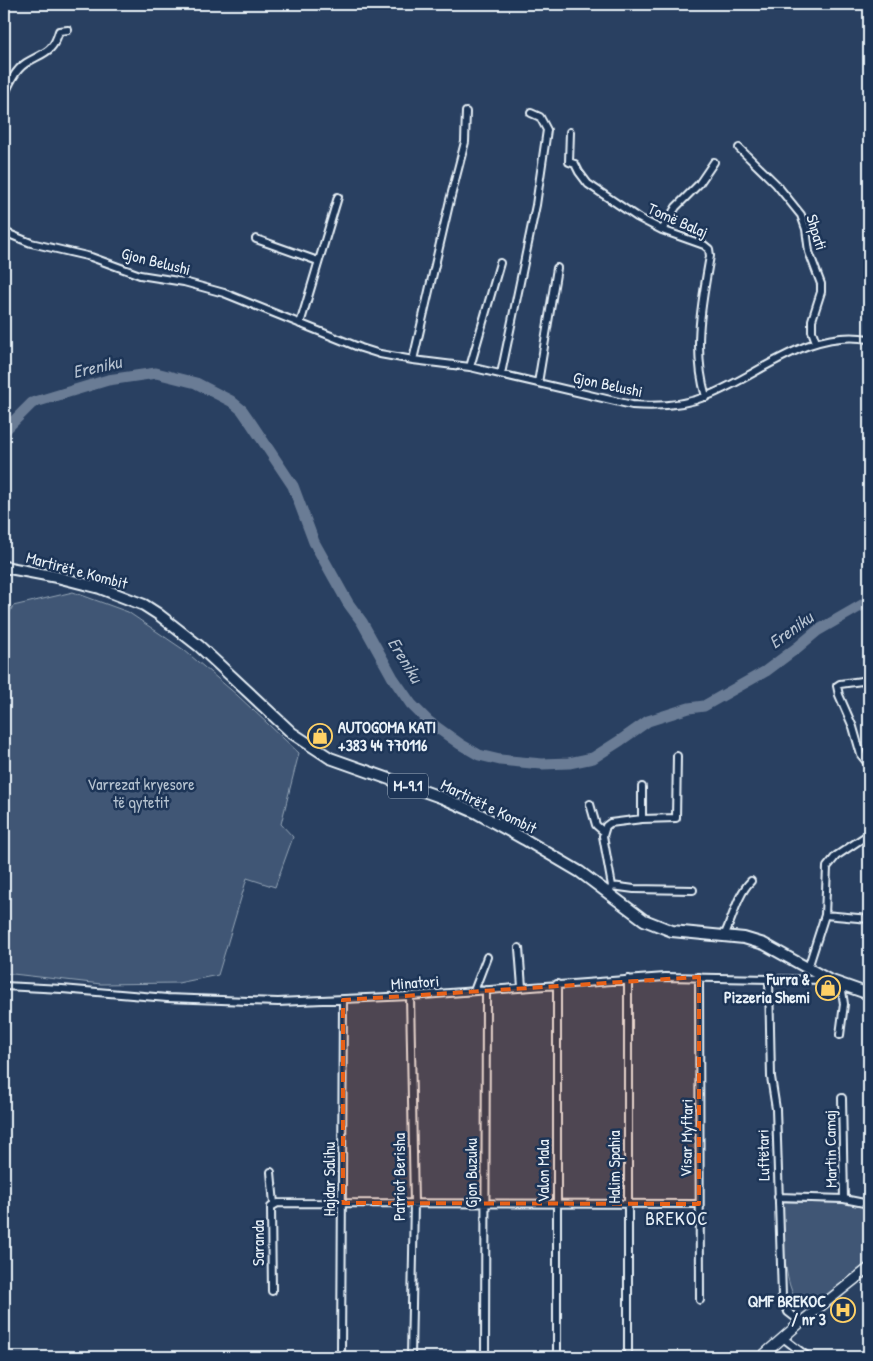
<svg xmlns="http://www.w3.org/2000/svg" width="873" height="1361" font-family="'Patrick Hand',sans-serif">
<style>
.green{fill:#415774;stroke:#94a4b6}
.lines{fill:none;stroke-linecap:round;stroke-linejoin:round}
.stream{stroke:#9dabbd;stroke-width:2}
.river{stroke:#6b7c95;stroke-width:11}
.street-casing{stroke:#e8f1f8;stroke-width:10}
.secondary-casing{stroke:#e8f1f8;stroke-width:12}
.primary-casing{stroke:#e8f1f8;stroke-width:14}
.street{stroke:#1d3557;stroke-width:6}
.secondary{stroke:#1d3557;stroke-width:9}
.primary{stroke:#1d3557;stroke-width:10}
.marked{fill:#e86118;fill-opacity:0.2;stroke:#e86118;stroke-width:4;stroke-dasharray:10 6;stroke-linejoin:round}
.labels{text-anchor:middle;stroke-width:5;stroke-linejoin:round;paint-order:stroke}
.shield{fill:#1d3557;stroke:#abb9c8;stroke-width:1}
.shield-label{font-size:15px;font-weight:bold;fill:#e8f1f8}
.street-label{font-size:16px;fill:#e8f1f8;stroke:#1d3557}
.poi-label{font-size:16px;font-weight:bold;fill:#e8f1f8;stroke:#1d3557;text-anchor:end}
.park-label{font-size:16px;fill:#b6c3d0;stroke:#1d3557}
.water-label{font-size:18px;font-style:italic;fill:#b6c2d0;stroke:#1d3557}
.quarter-label{font-size:19px;letter-spacing:1px;fill:#e8f1f8;stroke:#1d3557}
</style>
<rect width="100%" height="100%" fill="#294061"/>
<filter id="ink" filterUnits="userSpaceOnUse"><feTurbulence type="fractalNoise" baseFrequency=".02" numOctaves="2"/><feDisplacementMap in="SourceGraphic" scale="10" xChannelSelector="R" yChannelSelector="G"/><feConvolveMatrix kernelMatrix="1 2 1 2 8 2 1 2 1" color-interpolation-filters="sRGB"/></filter>
<g filter="url(#ink)">
<path class="green" d="M73,592l55,20 56,38 53,45 62,58 -18,71 12,13 -18,50 -28,-9 -29,97 -40,8 -77,1 -97,-11v-350l9,-17z
M783,1202l60,1 26,4v54l-62,50c-27,-15 -23,-80 -24,-109z"/>
<g class="lines">
<path class="stream" d="M4,412l7,13"/>
<path class="river" d="M4,431l28,-28 76,-23 48,-7 40,10 35,18 11,9 9,13 42,63 21,56 15,27 19,34 14,19 31,56 18,26 17,17 32,23 19,11 21,5 42,4 27,-1 24,-5 28,-18 27,-19 41,-13 15,-2 62,-35 32,-24 19,-16 52,-30"/>
<defs>
<path id="street" d="M4,96c5,-12 11,-26 22,-33 18,-11 27,-10 33,-32l9,-1
M570,132l-1,30 6,2 4,8 9,12 49,33 25,13 42,15 5,4 1,7c-8,46 -18,94 -4,141
M739,148l37,36 25,31 5,14 3,23 12,32v8l-9,28v11l4,11
M662,230l14,-23 23,-23 15,-22
M4,232l27,11 60,14 49,18 44,7 40,11 137,55 19,6 33,6 57,7 162,38c26,2 51,1 75,-9 53,-21 101,-68 162,-57
M256,239l62,22
M300,324l38,-127
M413,360l37,-160 15,-58 1,-30
M470,367l30,-104
M501,374l35,-169 11,-75 -7,-13 -9,-4
M538,383l19,-115
M869,680l-29,4 -3,2 2,9 14,32 8,28 8,10
M642,787v32
M590,804l6,21 8,7
M612,886l22,3 59,1
M609,893l3,-7 -9,-50 3,-10 4,-3 32,-4 34,-1 1,-62
M825,915l44,4
M724,936c9,-18 13,-41 27,-55
M519,948l3,39
M808,968l17,-53 2,-48 9,-11 33,-22
M699,977l1,323
M628,979v377
M769,980l2,97 5,32 6,187 6,16 13,10
M4,986l58,3 105,9 111,4 132,-6 255,-19 160,3
M474,991l13,-34
M410,996l4,207 -3,154
M840,1035l4,-31 -3,-20
M842,1098l2,101
M271,1172l3,32
M778,1197l66,2 25,5
M272,1291l-1,-84 7,-4 421,1
M783,1338l25,19
M341,1357l2,-357
M485,1357l1,-367
M557,1357v-373"/>
<path id="secondary" d="M761,1357l40,-35 68,-54"/>
<path id="primary" d="M4,567l53,10 43,11 44,17 14,9 41,32 93,87 38,25 113,40 34,15 47,26 56,33 64,48 28,11 72,7 20,6 65,36 40,14"/>
</defs>
<use href="#street" class="street-casing"/>
<use href="#secondary" class="secondary-casing"/>
<use href="#primary" class="primary-casing"/>
<use href="#street" class="street"/>
<use href="#secondary" class="secondary"/>
<use href="#primary" class="primary"/>
</g>
</g>
<path class="marked" d="M699,977v227l-356,-1v-203z"/>
<defs>
<symbol id="shop-ring" viewBox="-11 -11 22 22"><circle r="9.5" fill="#1d3557" stroke="#ffd166" stroke-width="1.5"/><path d="M-5-2.5h2.3a2.7 3.5 0 0 1 5.4 0H5L5.5 6h-11ZM-1.5-2.5h3a1.5 2.3 0 0 0-3 0Z" fill="#ffd166"/></symbol>
<symbol id="hospital-ring" viewBox="-11 -11 22 22"><circle r="9.5" fill="#1d3557" stroke="#ffd166" stroke-width="1.5"/><path d="M-5-5h3v3.5h4V-5h3V5h-3V1.5h-4V5h-3Z" fill="#ffd166"/></symbol>
</defs>
<g fill-rule="evenodd">
<use href="#shop-ring" x="306" y="722" width="28" height="28"/>
<use href="#shop-ring" x="814" y="974" width="28" height="28"/>
<use href="#hospital-ring" x="829" y="1296" width="28" height="28"/>
</g>
<g class="labels">
<rect class="shield" x="388" y="773.5" width="40" height="25" rx="4"/>
<g class="shield-label">
<text x="408" y="791">M-9.1</text>
</g>
<g class="street-label">
<text transform="translate(678 220) rotate(24)" y="6">Tomë Balaj</text>
<text transform="translate(817 232) rotate(73)" y="6">Shpati</text>
<text transform="translate(156 261) rotate(14)" y="6">Gjon Belushi</text>
<text transform="translate(608 384) rotate(12)" y="6">Gjon Belushi</text>
<text transform="translate(77 570) rotate(15)" y="6">Martirët e Kombit</text>
<text transform="translate(489 806) rotate(26)" y="6">Martirët e Kombit</text>
<text transform="translate(415 982) rotate(-4)" y="6">Minatori</text>
<text transform="translate(686 1138) rotate(-89)" y="6">Visar Myftari</text>
<text transform="translate(830 1149) rotate(-91)" y="6">Martin Camaj</text>
<text transform="translate(763 1155) rotate(-91)" y="6">Luftëtari</text>
<text transform="translate(614 1167) rotate(-90)" y="6">Halim Spahia</text>
<text transform="translate(543 1171) rotate(-90)" y="6">Valon Mala</text>
<text transform="translate(471 1173) rotate(-90)" y="6">Gjon Buzuku</text>
<text transform="translate(399 1177) rotate(-90)" y="6">Patriot Berisha</text>
<text transform="translate(329 1179) rotate(-90)" y="6">Hajdar Salihu</text>
<text transform="translate(258 1243) rotate(-90)" y="6">Saranda</text>
</g>
<g class="poi-label">
<text x="338" y="733" text-anchor="start">AUTOGOMA KATI<tspan x="338" dy="18">+383 44 770116</tspan></text>
<text x="810" y="985">Furra &amp;<tspan x="810" dy="18">Pizzeria Shemi</tspan></text>
<text x="826" y="1307">QMF BREKOC<tspan x="826" dy="18">/ nr 3</tspan></text>
</g>
<g class="park-label">
<text x="141" y="790">Varrezat kryesore<tspan x="141" dy="18">të qytetit</tspan></text>
</g>
<g class="water-label">
<text transform="translate(97 367) rotate(-13)" y="6">Ereniku</text>
<text transform="translate(791 630) rotate(-36)" y="6">Ereniku</text>
<text transform="translate(405 660) rotate(59)" y="6">Ereniku</text>
</g>
<g class="quarter-label">
<text x="677" y="1225">BREKOC</text>
</g>
</g>
<rect width="873" height="1361" fill="none" stroke="#1d3557" stroke-width="20"/>
<rect x="10" y="10" width="853" height="1341" fill="none" stroke="#e8f1f8" stroke-width="2" filter="url(#ink)"/>
</svg>
